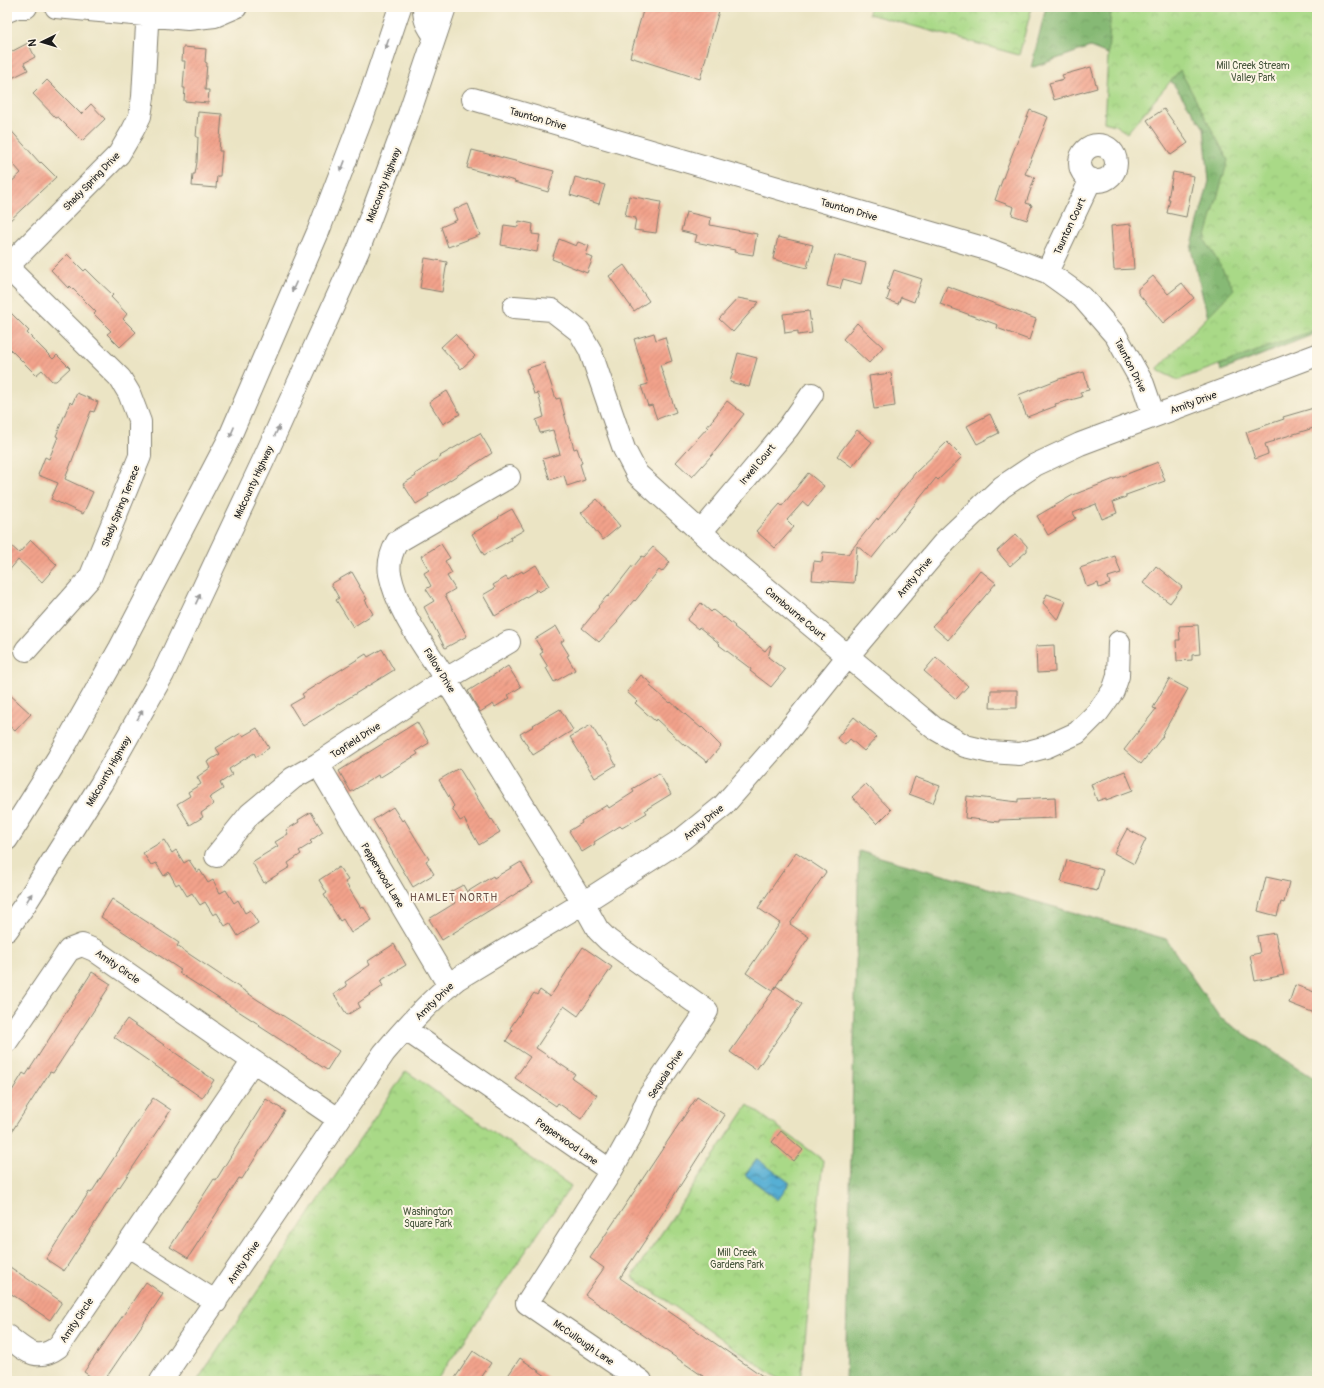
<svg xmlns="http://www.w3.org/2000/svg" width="1324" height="1388" font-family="Pangolin,sans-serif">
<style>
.forest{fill:url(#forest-crowns);stroke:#516a48}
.park{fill:url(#park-crowns);stroke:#627a52}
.water{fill:url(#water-waves);stroke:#3a6678}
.building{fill:url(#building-hatch)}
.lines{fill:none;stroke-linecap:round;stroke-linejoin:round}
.minor-casing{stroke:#848070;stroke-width:24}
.major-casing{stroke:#848070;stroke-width:24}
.minor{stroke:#fff;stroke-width:22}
.major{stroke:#fff;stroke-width:22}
.oneway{fill:#999}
.labels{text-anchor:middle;stroke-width:4;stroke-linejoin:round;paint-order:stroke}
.park-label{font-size:10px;fill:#46553c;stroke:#fcf5e5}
.street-label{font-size:10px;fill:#1c1c1c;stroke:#fcf5e5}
.neighbourhood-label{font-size:11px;letter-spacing:1px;fill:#674b43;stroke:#fcf5e5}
</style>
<defs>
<pattern id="forest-crowns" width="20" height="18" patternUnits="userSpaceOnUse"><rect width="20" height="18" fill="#86b974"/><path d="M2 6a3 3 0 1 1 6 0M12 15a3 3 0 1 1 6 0" fill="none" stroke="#739e64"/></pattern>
<pattern id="park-crowns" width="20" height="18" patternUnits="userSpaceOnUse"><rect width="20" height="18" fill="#a9d987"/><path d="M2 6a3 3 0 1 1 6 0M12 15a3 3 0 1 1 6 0" fill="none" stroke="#91ba74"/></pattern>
<pattern id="water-waves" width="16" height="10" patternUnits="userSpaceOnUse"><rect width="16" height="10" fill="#57afd4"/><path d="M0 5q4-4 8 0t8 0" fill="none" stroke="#478eab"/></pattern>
<pattern id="building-hatch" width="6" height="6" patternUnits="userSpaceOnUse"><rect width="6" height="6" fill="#f2a28b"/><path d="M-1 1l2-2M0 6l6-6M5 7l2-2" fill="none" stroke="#cf8b77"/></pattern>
</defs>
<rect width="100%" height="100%" fill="#fcf5e5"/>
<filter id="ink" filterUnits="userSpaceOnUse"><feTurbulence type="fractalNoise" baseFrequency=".025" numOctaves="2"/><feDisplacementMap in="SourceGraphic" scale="8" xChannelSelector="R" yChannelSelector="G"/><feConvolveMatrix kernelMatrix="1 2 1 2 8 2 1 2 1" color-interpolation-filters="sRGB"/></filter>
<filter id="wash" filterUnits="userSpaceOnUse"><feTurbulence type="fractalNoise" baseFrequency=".012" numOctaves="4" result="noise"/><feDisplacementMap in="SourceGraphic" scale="16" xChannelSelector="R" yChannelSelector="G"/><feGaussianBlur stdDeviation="0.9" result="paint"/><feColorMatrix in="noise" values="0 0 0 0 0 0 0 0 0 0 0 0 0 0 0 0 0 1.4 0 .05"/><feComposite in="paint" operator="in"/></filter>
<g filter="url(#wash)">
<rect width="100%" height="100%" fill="#ebe4c4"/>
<path class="forest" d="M1046,7h271v326l-96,38 -30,-122 18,-68 -5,-53 -35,-50 -79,-31 -59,21z
M859,851l307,88 54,79 97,62v301h-472z"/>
<path class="park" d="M870,7h162l-13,48 -150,-41z
M1111,7h206v322l-139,51 -19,-9 -1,-3 76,-79 -29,-49 23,-80 -48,-90 -53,63 -12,-8 -11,-3z
M406,1071l165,115 -135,195h-239z
M748,1105l75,55 -22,221h-19l-150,-104z"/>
<path class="water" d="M757,1159l33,24 -12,17 -33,-25z"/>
<g id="blocks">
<path class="building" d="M644,7h76l-20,72 -70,-22z
M28,43l7,14 -11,6 4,7 -18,9 -3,-6v-19z
M183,47l23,2 -1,13 2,1 -2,27h4l-1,13 -24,-2 1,-13h-2l2,-27h-3z
M1091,67l6,21 -43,12 -5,-17 15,-4 -2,-4z
M47,80l34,34 10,-10 14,15 -23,22 -24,-24 -2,1 -23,-24z
M1164,109l24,34 -17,12 -24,-35z
M1030,110l18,7 -23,57 10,3 -9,26 6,2 -5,15 -15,-5 2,-8 -19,-7 12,-33z
M198,112l24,2 -3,37h3l-2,25h-3l-1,12 -24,-2 1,-12h2l2,-12 1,-25h-2z
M7,126l33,37 1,-1 15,15 -49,46v-37l14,-13 -14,-16z
M472,150l82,21 -6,21 -34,-10 1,-1 -48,-13z
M1173,172l21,4 -8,41 -19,-4 3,-14h-2z
M575,177l30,8 -6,19 -29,-9z
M629,196l32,6 -5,31 -22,-3 2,-12 -11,-2z
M468,204l12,31 -32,12 -7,-20 16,-7 -4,-10z
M686,212l25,6 -1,7 47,9 -4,21 -19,-3 1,-2 -40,-8 2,-7 -16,-4z
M519,221l14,3 -1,10 8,1 -3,17 -36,-7 3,-20 14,2z
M1131,224l3,45 -20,1 -3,-44z
M778,237l35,8 -6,23 -34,-9z
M559,239l17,7 2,-4 11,4 -3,9 7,3 -6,15 -35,-14z
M67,254l17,17 2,-2 10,10 17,16 -2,2 16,17 -4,5 13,13 -16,15 -13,-13 4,-3 -17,-17 2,-2 -26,-26 -2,2 -17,-18z
M835,255l31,8 -5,21 -18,-5 -3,10 -13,-3z
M425,258l22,4 -5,30 -22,-4z
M624,265l25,36 -15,10 -25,-35z
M894,270l28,9 -8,23 -13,-5 -3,7 -11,-4 3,-9 -3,-1z
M1153,276l15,18 14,-11 12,15 -31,25 -25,-30v-4z
M947,286l89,33 -7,21 -32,-12 1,-3 -58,-21z
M738,298l21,4 -26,30 -14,-13z
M7,309l22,22 -2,2 26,26 4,-4 13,13 -14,13h-4l-10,-11 -6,5 -29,-29z
M809,311l3,22 -14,2v-4l-13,2 -2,-19z
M857,323l26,24 -14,16 -26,-24z
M654,333l2,7 9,-3 7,24 -12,4 16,47 -19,7 -5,-14 -4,1 -7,-20 7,-2 -14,-45z
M455,334l20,22 -14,13 -20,-22z
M738,353l19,5 -8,29 -19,-5z
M544,363l12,36 4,-1 14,51 3,-1 5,15 -2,1 5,16 -18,6 -3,-11 -14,5 -7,-21 17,-5 -7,-24 -13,3 -4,-13 8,-3 -6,-24 -4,1 -8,-25z
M1084,372l5,18 -9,2 2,5 -27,7 1,2 -29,11 -9,-22 41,-16z
M891,373l4,33 -21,3 -5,-33z
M447,391l13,23 -17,10 -14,-22z
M77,393l21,9 -4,10 -3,-1 -26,68 28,13 -10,22 -32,-15 7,-16 -20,-8 7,-18 4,2 9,-22 -2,-1 14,-34 2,2z
M727,401l17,13 -32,41 -20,22 -16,-15 32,-35h-1z
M1317,407v20l-43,13 1,1 -10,3 3,10 -13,5 -9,-27 38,-13 -1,-2z
M990,414l9,19 -22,11 -10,-18z
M857,430l15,12 -20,25 -15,-11z
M480,433l12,20 -64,41 1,2 -13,8 -13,-20 13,-8 -1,-2 26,-17 -1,-1z
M947,442l15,15 -24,23 -2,-2 -64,80 -15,-12 -3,37 -42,-3 2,-19 8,1 1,-10 25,2 29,-36 1,2 37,-47z
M1158,462l7,19 -39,14v2l-13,5 4,11 -15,6 -6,-15 -23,9 3,5 -28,17 -11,-19 36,-21z
M808,473l16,13 -16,20 -5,-4 -16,18 7,7 -19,21 -19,-17 24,-27 2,2z
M597,499l23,27 -17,14 -22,-27z
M512,509l12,21 -14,8 1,2 -27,15 -12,-21 27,-16 -1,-1z
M1016,534l11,12v5l-17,15 -13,-15z
M31,540l26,25 -15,17 -24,-22 -11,13v-31l12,11z
M441,544l9,14 -5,3 7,12 -5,3 8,13 -10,6 22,41 -22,12 -21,-41 10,-6 -8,-12 5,-3 -7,-13 5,-3 -8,-14z
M653,547l17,15 -8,10 -3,-2 -17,21h1l-8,10 -1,-1 -17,21 1,1 -19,20 -17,-14 17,-21 -1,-1 9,-10 1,1 25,-32 1,1 8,-10 2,1z
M1115,556l6,17 -13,4 2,7 -11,4 -1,-5 -11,4 -7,-19z
M536,565l13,21 -10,6 -4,-4 1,3 -41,25 -12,-21 12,-7 -2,-3 13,-8 2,3 14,-9 1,2z
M1156,566l26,21 -12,16 -27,-20z
M980,570l16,13 -48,57 -16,-14 20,-21z
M352,572l8,14h-1l8,13 -2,1 8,14 -20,13 -17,-27 3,-2 -8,-14z
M1047,594l19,7 -8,19 -15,-17z
M701,603l10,9 2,-2 10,8 1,-1 11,9 -1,1 31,24 5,-6 1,1 -3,11 17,13 -14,17 -21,-16 1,-2 -32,-24 1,-1 -21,-17 -1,2 -11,-9z
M1198,625l2,29 -8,1v5l-15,1 -1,-21h4l-1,-14z
M556,626l8,14 -3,2 8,13 -2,1 8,14 -21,12 -8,-14 2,-1 -8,-13 3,-2 -8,-13z
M1054,645l1,27 -18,1 -1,-27z
M382,649l12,21 -91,56 -13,-21 14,-8 -2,-3 64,-40 2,3z
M936,657l32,29 -12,13 -32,-28z
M508,666l13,21 -13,8 2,3 -15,9 -2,-3 -13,8 -12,-21z
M641,675l11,9 -2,2 20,17 1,-1 30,26 1,-1 19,19 -14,16 -21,-17 -1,1 -29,-27 -1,2 -20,-18 2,-2 -10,-9z
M1169,679l19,10 -26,46 1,1 -22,28 -17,-14 32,-41 -3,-1z
M991,690h26v18h-27z
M7,692l24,22 -16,17 -8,-7z
M560,709l13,21 -40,25 -13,-21 14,-8 -1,-1z
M854,717l23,20 -13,14 -14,-12 -5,6 -8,-7z
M417,722l12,21 -13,8 2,3 -39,24 -1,-3 -27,17 -12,-21z
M591,725l8,13 1,-1 16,28 -21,13 -25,-41z
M257,728l12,20 -13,9 -2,-4 -25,16 3,6 -12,8 3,6 -14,9 5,6 -13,9 2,4 -13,8 -13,-21 13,-8 -2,-4 13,-8 -4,-7 13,-9 -3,-6 13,-8 -4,-6 25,-15 2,3z
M459,768l32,52 1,-1 8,13 -21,13 -15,-26 -4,2 -8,-13 2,-2 -15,-26z
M1125,771l8,19 -27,10v-2l-9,3 -6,-17z
M659,773l12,21 -26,16 2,3 -25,15 -2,-2 -26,16 1,2 -13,8 -13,-21 13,-8 -1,-2 26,-16 2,3 25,-16 -2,-3z
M915,777l25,9 -7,17 -24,-9z
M866,784l25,26 -14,14 -25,-27z
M967,796l51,6v-3l37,-2 1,21 -57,2v2l-34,-4z
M393,807l9,14 2,-2 14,23 11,17 -3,2 8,13 -21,13 -40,-67z
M311,812l12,20 -13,9 2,2 -13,8 2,3 -13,9 2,4 -26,16 -12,-21 26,-16 -3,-4 13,-8 -2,-4 13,-8 -1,-2z
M1127,829l19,10 -12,25 -20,-11z
M164,840l8,13 4,-3 8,13 5,-3 8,12 3,-2 8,13 5,-3 7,13 6,-3 8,13 4,-3 7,13 5,-3 8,13 -20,13 -8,-13 -5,3 -8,-13 -4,2 -8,-13 -5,3 -8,-12 -5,3 -8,-13 -3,2 -7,-13 -5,4 -8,-13 -5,2 -8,-12z
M796,852l30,20 -36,52 19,13 -35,52 2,-3 26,18 -46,66 -26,-18 43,-61 -27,-18 34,-50 -22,-15z
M1067,860l36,10 -6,21 -36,-9z
M521,862l12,21 -91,57 -13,-21 26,-16 -5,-11 13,-7 4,7 26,-16 1,2z
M339,867l9,13 -3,2 16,26 2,-2 9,14 -21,13 -8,-14 -3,2 -16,-26 3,-2 -8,-13z
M1266,877l23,5 -5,21 -3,-1 -4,14 -19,-5z
M112,899l67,44 -2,3 81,54 81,51 -12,19 -68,-44 1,-1 -81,-52 2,-3 -80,-53z
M1275,933l9,42 -29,6 -5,-26 10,-2 -3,-17z
M394,944l12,21 -26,16 3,5 -25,17 2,4 -13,8 -13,-21 13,-8 -2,-4 25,-17 -2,-4z
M583,947l29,20 -34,49 -14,-10 -28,42 39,26 -3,4 25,17 -16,24 -23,-16 -2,3 -41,-28 15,-21 -24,-16 7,-11 -3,-2 24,-35 3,2 3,-5 10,7z
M92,972l19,12 -58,89 -3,-1 -43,67v-40l16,-26 3,2z
M1295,985l22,8v21l-28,-11z
M127,1019l87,61 -12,18 -88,-61z
M697,1097l28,18 -73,115 -32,48 150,103h-60l-125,-86 19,-27 -14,-10z
M153,1098l18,12 -52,78 -1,-1 -54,84 -18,-12 43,-67 2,1z
M266,1099l19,12 -43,68 -3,-1 -51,80 -18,-11 44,-68 2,1z
M781,1131l22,19 -9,11 -22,-19z
M7,1265l55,37 -12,18 -43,-29z
M146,1282l17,12 -59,87h-7l-13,-9z
M473,1351l18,12 -12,18h-26z
M520,1358l33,23h-40l-6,-4z"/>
</g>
</g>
<g filter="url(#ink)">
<use href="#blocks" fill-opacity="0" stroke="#848070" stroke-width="1"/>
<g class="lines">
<defs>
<path id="minor" d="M56,7l132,12 27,-3 21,-9
M7,11l10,-4h9
M473,99l517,151 57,22 35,25 34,39 27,48 11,32
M1080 163a18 18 0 1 1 36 0a18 18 0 1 1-36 0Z
M7,267l113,111 9,15 11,29v34l-50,122 -64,72
M7,267l112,-113 14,-24 7,-14 3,-19 5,-90
M1047,272l44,-93
M514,307l38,3 27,21 11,19 34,99 13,25 87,79 210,175 31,18 25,6 30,2 26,-7 31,-14 21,-21 15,-21 5,-15 1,-34
M509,477l-112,65c-5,9 -9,21 -7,32 8,41 40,79 61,114 44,72 88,143 132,215l15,27 10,10 99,71 -58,85 -13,30 -25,45 -84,132 114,78
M701,532l87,-104 24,-34
M318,764l131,222
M216,856l34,-42 43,-36 25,-14 128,-85 63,-37
M405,1029l206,142
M7,1041l62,-91 13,-5 12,5 159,111 85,58
M127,1245l89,57
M7,1336c18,14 29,27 51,11l195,-286
M161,1381l223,-328c22,-26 46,-53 73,-74l126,-76 98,-63 42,-34 58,-66 67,-84 98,-116 56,-53 33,-22 45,-21 237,-89"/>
<path id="major" d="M424,7c0,11 2,16 8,25l4,2
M7,839l51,-81 61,-108 109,-209 90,-209 51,-133 31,-92
M7,930l17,-24 77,-122 62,-110 100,-213 95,-210 51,-137 36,-107"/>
</defs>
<use href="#minor" class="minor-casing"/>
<use href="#major" class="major-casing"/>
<use href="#minor" class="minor"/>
<use href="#major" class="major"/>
</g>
<defs><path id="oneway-solid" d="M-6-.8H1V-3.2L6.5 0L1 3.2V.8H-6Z"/></defs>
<g class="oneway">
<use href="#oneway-solid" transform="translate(387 44) rotate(109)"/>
<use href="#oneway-solid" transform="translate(343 166) rotate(111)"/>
<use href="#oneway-solid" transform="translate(294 287) rotate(114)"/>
<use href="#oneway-solid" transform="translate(277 431) rotate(-65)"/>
<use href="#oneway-solid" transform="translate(232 432) rotate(113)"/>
<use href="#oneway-solid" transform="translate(198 599) rotate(-65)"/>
<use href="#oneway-solid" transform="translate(140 715) rotate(-60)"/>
<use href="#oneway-solid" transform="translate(29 898) rotate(-58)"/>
</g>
</g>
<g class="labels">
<g class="park-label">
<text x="1253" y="69">Mill Creek Stream<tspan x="1253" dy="12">Valley Park</tspan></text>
<text x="428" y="1215">Washington<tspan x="428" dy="12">Square Park</tspan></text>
<text x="737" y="1256">Mill Creek<tspan x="737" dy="12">Gardens Park</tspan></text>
</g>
<g class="street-label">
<text transform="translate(538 118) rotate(16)" y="4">Taunton Drive</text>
<text transform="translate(91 181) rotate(-46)" y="4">Shady Spring Drive</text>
<text transform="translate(383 185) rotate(-69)" y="4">Midcounty Highway</text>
<text transform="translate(849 209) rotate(16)" y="4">Taunton Drive</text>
<text transform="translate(1069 226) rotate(-65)" y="4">Taunton Court</text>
<text transform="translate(1131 365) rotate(63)" y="4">Taunton Drive</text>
<text transform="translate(1193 402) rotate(-20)" y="4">Amity Drive</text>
<text transform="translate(757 464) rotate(-50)" y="4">Irwell Court</text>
<text transform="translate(253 482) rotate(-65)" y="4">Midcounty Highway</text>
<text transform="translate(120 506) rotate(-68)" y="4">Shady Spring Terrace</text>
<text transform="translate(914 577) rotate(-50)" y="4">Amity Drive</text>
<text transform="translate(796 613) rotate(40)" y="4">Cambourne Court</text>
<text transform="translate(440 670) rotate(58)" y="4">Fallow Drive</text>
<text transform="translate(355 740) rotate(-33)" y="4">Topfield Drive</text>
<text transform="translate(108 771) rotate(-60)" y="4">Midcounty Highway</text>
<text transform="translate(703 822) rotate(-40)" y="4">Amity Drive</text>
<text transform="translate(383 875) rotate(59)" y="4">Pepperwood Lane</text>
<text transform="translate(118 966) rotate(35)" y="4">Amity Circle</text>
<text transform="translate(434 1001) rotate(-44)" y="4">Amity Drive</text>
<text transform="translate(665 1074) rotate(-57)" y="4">Sequoia Drive</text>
<text transform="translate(567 1141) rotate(35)" y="4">Pepperwood Lane</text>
<text transform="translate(243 1262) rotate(-56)" y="4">Amity Drive</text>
<text transform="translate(76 1320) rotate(-56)" y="4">Amity Circle</text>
<text transform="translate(584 1342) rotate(35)" y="4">McCullough Lane</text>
</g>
<g class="neighbourhood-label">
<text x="454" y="901">HAMLET NORTH</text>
</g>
</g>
<rect width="1324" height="1388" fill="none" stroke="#fcf5e5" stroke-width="24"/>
<g transform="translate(42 42) rotate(265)" stroke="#fcf5e5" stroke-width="3" paint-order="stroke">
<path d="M0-3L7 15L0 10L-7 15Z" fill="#1c1c1c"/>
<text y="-6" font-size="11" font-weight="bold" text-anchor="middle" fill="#1c1c1c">N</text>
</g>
</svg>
